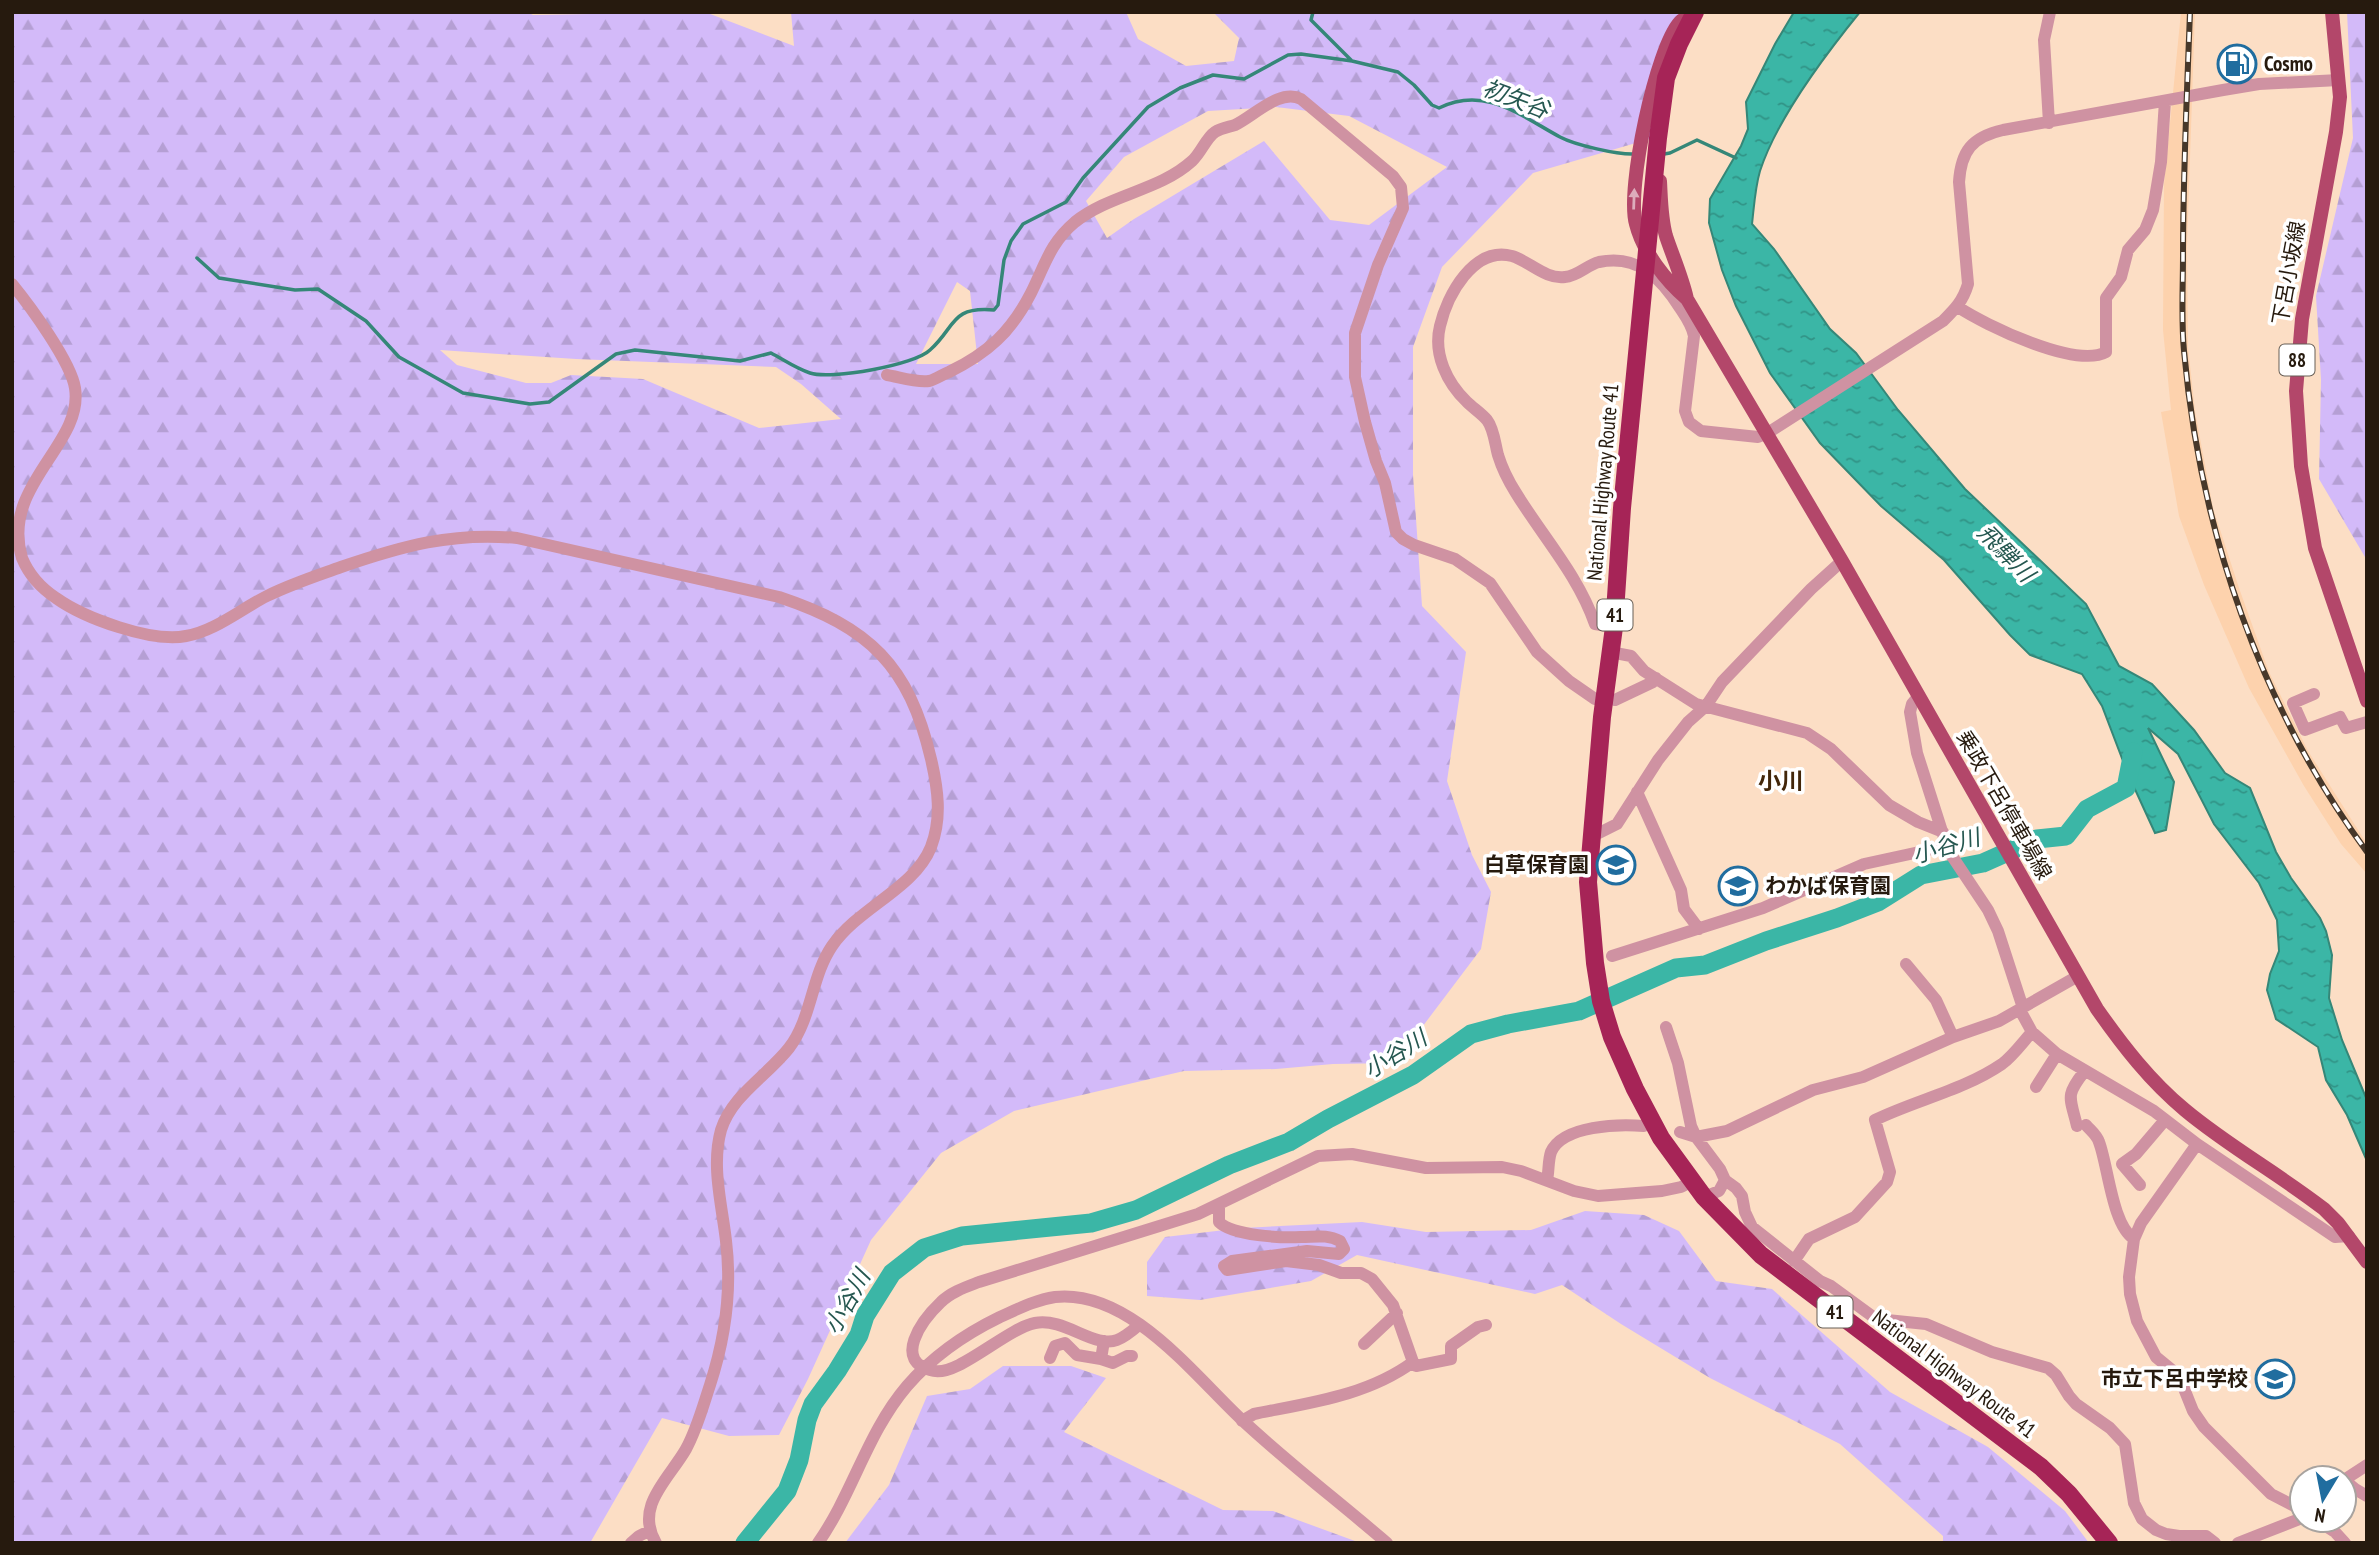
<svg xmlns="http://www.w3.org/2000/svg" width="2379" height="1555" font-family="'PT Sans Narrow','Noto Sans JP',sans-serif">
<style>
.built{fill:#fdd2ad}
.forest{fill:url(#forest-firs);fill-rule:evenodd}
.water{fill:url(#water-ripples);stroke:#358778;stroke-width:2}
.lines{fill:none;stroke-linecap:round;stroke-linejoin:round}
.stream{stroke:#358778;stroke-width:3.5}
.river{stroke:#3bb6a6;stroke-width:19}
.minor{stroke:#cf92a2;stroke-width:12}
.major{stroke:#b3476a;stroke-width:14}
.highway{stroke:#a62457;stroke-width:18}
.rail-casing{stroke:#47382a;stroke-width:6}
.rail{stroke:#fff;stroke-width:3.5;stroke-dasharray:10;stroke-linecap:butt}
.oneway{fill:#ddacbc}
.labels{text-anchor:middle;stroke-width:7;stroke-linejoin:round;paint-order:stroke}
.shield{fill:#fff;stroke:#675f56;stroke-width:2}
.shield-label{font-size:19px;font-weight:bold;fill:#261a0e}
.poi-label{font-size:21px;font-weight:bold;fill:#261a0e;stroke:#fff;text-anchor:start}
.street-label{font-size:21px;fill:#261a0e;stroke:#fff}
.water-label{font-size:23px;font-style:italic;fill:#255750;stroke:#fff}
.neighbourhood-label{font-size:23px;font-weight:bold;fill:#422609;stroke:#fff}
</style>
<defs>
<pattern id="forest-firs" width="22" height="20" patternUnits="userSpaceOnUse" patternTransform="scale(1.75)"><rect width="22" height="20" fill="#d3baf9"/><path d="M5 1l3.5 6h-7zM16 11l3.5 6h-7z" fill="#b59fd4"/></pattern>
<pattern id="water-ripples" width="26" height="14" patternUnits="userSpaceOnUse" patternTransform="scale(1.75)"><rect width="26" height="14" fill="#3bb6a6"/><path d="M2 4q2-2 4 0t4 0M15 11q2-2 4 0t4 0" fill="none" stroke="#319386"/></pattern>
</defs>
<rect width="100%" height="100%" fill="#fcdec5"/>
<path class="built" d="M2181,12h14l-8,234 1,101 7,64 18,97 26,80 30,84 39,79 59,93v30l-26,-30 -37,-58 -55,-98 -45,-103 -25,-69 -18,-104 10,-2 -8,-80 1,-146z"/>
<path class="forest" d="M12,12h515l6,3 172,-3 89,34 -3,-34h335l12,27 48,27 48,-5 5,-23 -26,-26h479l-39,126 -120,35 -91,94 -29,80v128l9,131 44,46 -19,129 25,74 19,37 -10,57 -86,114 -62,1 -57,5 -92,2 -170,40 -73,42 -70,87 -63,139 -29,56 -50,1 -67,-18 -72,125h-578zM1276,107l73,9 98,51 -78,58 -39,-5 -66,-79 -130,78 -27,19 -21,-37 38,-44 84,-46zM957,282l13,9 8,73h-62zM440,350l136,9 200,8 25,17 40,35 -82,9 -116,-49 -72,-4 -20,8h-25l-69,-18z
M2347,12h20v617l-2,-72 -46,-78 2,-99 -5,-84 37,-158z
M1585,1211l59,4 35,16 37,50 56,8 118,103 98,55 77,64 24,32h-146v-7l-103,-92 -130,-66 -89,-54 -59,-39 -27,9 -178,-39 -46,26 -111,19 -53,-4v-34l18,-25 77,-9 120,-6 64,10 105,-2z
M1003,1366h68l35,12 -42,54 159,78 50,1 82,30v2h-510l44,-58 38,-89 43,-7z"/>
<path class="water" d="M1794,12h66c-35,43 -83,107 -100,159 -5,17 -6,36 -8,53l22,25 56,80 26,24 42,57 67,79 121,115 33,62 33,18 42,46 31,43 25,15 26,64 15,26 29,40 6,13 6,24 -3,43 13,42 25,60v61l-20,-46 -21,-35 -8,-33 -42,-28 -9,-29 3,-16 9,-23 -2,-31 -18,-37 -45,-59 -36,-70 -30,-26 26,54 -8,48 -11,3 -27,-59 -26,-68 -20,-32 -52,-19 -20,-20 -66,-75 -63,-54 -61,-63 -50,-70 -34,-67 -14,-36 -13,-47 1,-24 31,-53 7,-17 -2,-27 29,-58z"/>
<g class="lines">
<path class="stream" d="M1313,12l-2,8 40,40
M1664,154l6,-1 27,-13 39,18
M197,258l22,20 76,12 23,-1 48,32 33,36 64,36 67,11 19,-2 67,-48 19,-4 105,11 31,-8c13,7 26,16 39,20 21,7 105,-8 120,-23 26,-23 20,-44 64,-40l4,-5 6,-45 7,-19 12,-17 43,-22 17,-24 65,-71 32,-19 33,-13 31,4 44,-24 13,-1 51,7 46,11 16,13 18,20 7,3c46,-23 82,8 121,29 15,8 58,18 75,17"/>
<path class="river" d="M745,1543l42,-52 12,-31 8,-40 6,-16 24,-33 22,-36 6,-19 27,-43 32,-25 38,-12 129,-13 45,-13 93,-45 60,-23 39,-23 85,-44 58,-41 37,-10 71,-13 97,-43 29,-3 61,-24 71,-23 41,-16 43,-27 62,-12 54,-24 29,-3 21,-27 39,-21 7,-36"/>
<path class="minor" d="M2049,123l-5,-83 6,-28
M12,284c18,22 59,78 63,104 9,57 -75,97 -53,170 7,17 19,30 34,40 28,20 96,45 130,38 29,-5 55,-27 81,-40 24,-12 49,-20 74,-29 61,-21 111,-35 176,-29l262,59c90,30 130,68 152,162 7,30 11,59 0,88 -17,42 -72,60 -99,99 -21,31 -20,72 -43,102 -22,28 -57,47 -68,82 -10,36 1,75 5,111 6,49 -1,98 -16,144 -7,21 -13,44 -24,64 -17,30 -52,57 -30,94
M1958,307c27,18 118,62 148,45v-54l15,-21 7,-27 17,-20 8,-20 8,-48 4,-61
M887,375c12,2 30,8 42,6 6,-1 14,-7 20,-9 39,-19 62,-40 82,-79 14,-28 19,-50 44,-71 35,-28 84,-31 117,-61 9,-8 14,-23 23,-29 6,-4 14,-5 20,-7 19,-9 45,-37 66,-26l92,77 8,11 2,21 -25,57 -23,68v44l10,45 11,39 9,22 11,49 7,7 11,6 41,14 35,24 47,69 32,29 26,18
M1614,627l-19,-3c-17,-49 -52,-87 -79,-131 -7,-11 -14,-25 -18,-38 -3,-11 -4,-26 -11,-35 -6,-7 -14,-12 -20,-18 -20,-19 -34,-48 -27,-76 7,-30 33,-80 72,-70 17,5 34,24 53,21 13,-1 22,-12 34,-15 39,-8 62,16 81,46 6,9 12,17 14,28l-9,75 4,11 12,9 57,6 8,-3 177,-113c12,-12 20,-20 25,-37l-9,-102c2,-31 13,-45 44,-52l220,-40 36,-6 80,-4
M1610,652l21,4 13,15 52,33 111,29 24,16 58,56 29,17 25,10
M2314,694l-21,9 12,27 35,-13 6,11 21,-6
M1918,697l-6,7 -2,8 7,41 31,97 40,60 10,21 25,77
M1615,700l38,-18 3,-4
M1637,792l44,98 3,19 15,20
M1591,833h8l18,-9 41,-64 30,-38 18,-16 16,-24 89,-93 31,-28
M1612,956l151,-48 101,-44 83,-18
M1906,964l30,36 17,37
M2020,1010l12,22 25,22 97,57 43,33 138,93 14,-1
M1666,1027l12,36 13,63 5,11 24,32 5,11 11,8 6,8 3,16 7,15 68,54 11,5 41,30 15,4 39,4 66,28 56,16 8,7 13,21 7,8 34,24 15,16 9,59 8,16 14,11 10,4 13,2h27l9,7
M2036,1087l21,-33
M2086,1125c4,5 11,10 13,17 9,23 13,83 35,97
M2077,1126c-7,-29 -12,-30 7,-54
M1680,1132l16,5 31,-6 86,-41 50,-13 90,-40 46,-16 79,-45
M2197,1144l-56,79 -7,16 -5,38 1,17 7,27 19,36 17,14 8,10 12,30 11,16 67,67 31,16
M1547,1180c2,-9 1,-19 4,-28 12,-27 68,-28 93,-26
M2140,1185l-18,-21 14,-10 29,-34
M1704,1197l15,-6 6,-11
M1219,1204v18c14,14 63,16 82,15 14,0 26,-3 39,4l4,8 -5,5 -32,-3 -75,10 -8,5 3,4 59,-9 33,4 22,8h20l11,6 21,26 20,57c-46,34 -105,41 -159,52l-12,7
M1794,1261l15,-22 46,-22 32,-35 3,-10 -15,-52c41,-20 89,-30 127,-56 11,-8 21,-22 30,-32
M1139,1325c-7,6 -14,12 -22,15 -22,9 -53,-23 -82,-17 -29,6 -77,53 -101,48 -43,-9 -12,-51 7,-69 10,-10 25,-15 38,-20l219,-68 120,-58 34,-2 74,14 76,-1 19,4 53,20 24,5 64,-5 19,-4 10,-5
M1364,1344l33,-31
M1050,1358l5,-12 10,-3 12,12 24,4 3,-18
M1101,1359l12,4 14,-7h5
M1413,1362l3,4 35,-7v-13l27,-19 8,-2
M2344,1480l11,9 12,7
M2344,1480l23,-15
M2316,1520l19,12 10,11
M631,1543l8,-7 10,-5
M818,1543c35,-50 49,-110 89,-157 25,-29 58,-52 93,-69 18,-8 35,-17 55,-20 74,-8 138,77 186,122 46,43 97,82 146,124
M2238,1543l64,-25"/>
<path class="major" d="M2332,12l8,85 -4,35 -34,187 -6,72 5,75 14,82 52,153
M1660,181c1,19 1,37 6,55 7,21 16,41 21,63l155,262 255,448c26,37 53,72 88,101 43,36 94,64 139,99l14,14 29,39
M1687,299c-21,-18 -44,-47 -51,-75 -10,-34 20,-176 44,-202 4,-4 9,-6 14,-8"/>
<path class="highway" d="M1695,12l-16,32 -13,34 -8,60 -36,370 -8,119 -12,90 -14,165 7,81 6,38 11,36 23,52 26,49 43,59 57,58 280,212 28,27 40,49"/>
<defs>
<path id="rail" d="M2190,12c-3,81 -7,163 -7,244 0,31 -2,64 1,95 16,180 76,355 183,501"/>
</defs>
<use href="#rail" class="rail-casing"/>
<use href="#rail" class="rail"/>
</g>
<defs><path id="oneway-solid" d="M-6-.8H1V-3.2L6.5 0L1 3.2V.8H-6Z" transform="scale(1.75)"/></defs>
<use class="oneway" href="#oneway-solid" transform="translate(1634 199) rotate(-88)"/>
<defs>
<symbol id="fuel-ring" viewBox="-11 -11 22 22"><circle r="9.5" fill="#fff" stroke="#206d9f" stroke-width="1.5"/><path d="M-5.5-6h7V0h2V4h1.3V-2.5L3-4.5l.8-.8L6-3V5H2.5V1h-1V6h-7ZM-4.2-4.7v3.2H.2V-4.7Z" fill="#206d9f"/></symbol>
<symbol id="school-ring" viewBox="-11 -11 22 22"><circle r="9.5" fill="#fff" stroke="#206d9f" stroke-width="1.5"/><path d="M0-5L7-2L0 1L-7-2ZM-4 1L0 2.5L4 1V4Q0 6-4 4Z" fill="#206d9f"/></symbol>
</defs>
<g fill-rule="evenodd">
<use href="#fuel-ring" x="2215" y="42" width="44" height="44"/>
<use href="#school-ring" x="1594" y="843" width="44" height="44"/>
<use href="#school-ring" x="1716" y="864" width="44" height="44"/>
<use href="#school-ring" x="2253" y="1357" width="44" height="44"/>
</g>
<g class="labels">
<g class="shield">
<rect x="2279.5" y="344.5" width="35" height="31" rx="5"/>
<rect x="1597.5" y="599.5" width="35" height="31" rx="5"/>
<rect x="1817.5" y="1296.5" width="35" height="31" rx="5"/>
</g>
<g class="shield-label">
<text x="2297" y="367">88</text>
<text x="1615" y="622">41</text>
<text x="1835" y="1319">41</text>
</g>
<g class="poi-label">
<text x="2264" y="71">Cosmo</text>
<text x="1589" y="872" text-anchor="end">白草保育園</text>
<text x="1765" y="893">わかば保育園</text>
<text x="2248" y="1386" text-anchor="end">市立下呂中学校</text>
</g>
<g class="street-label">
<text transform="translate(2289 273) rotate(-80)" y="7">下呂小坂線</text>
<text transform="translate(1603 482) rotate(-85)" y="7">National Highway Route 41</text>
<text transform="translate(2004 805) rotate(60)" y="7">乗政下呂停車場線</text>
<text transform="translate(1954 1374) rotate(37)" y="7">National Highway Route 41</text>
</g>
<g class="water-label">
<text transform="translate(1516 99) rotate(21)" y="8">初矢谷</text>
<text transform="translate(2006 553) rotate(46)" y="8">飛騨川</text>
<text transform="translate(1946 846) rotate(-16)" y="8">小谷川</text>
<text transform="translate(1395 1054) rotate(-32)" y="8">小谷川</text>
<text transform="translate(847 1302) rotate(-61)" y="8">小谷川</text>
</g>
<g class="neighbourhood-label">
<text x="1781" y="789">小川</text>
</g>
</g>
<rect width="2379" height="1555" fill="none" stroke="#261a0e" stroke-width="28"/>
<g transform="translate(2323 1499) rotate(190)"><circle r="33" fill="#ffffff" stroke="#a8a39f" stroke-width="2"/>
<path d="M0-5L12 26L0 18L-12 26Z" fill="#206d9f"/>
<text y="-10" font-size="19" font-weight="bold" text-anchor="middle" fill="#261a0e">N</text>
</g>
</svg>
